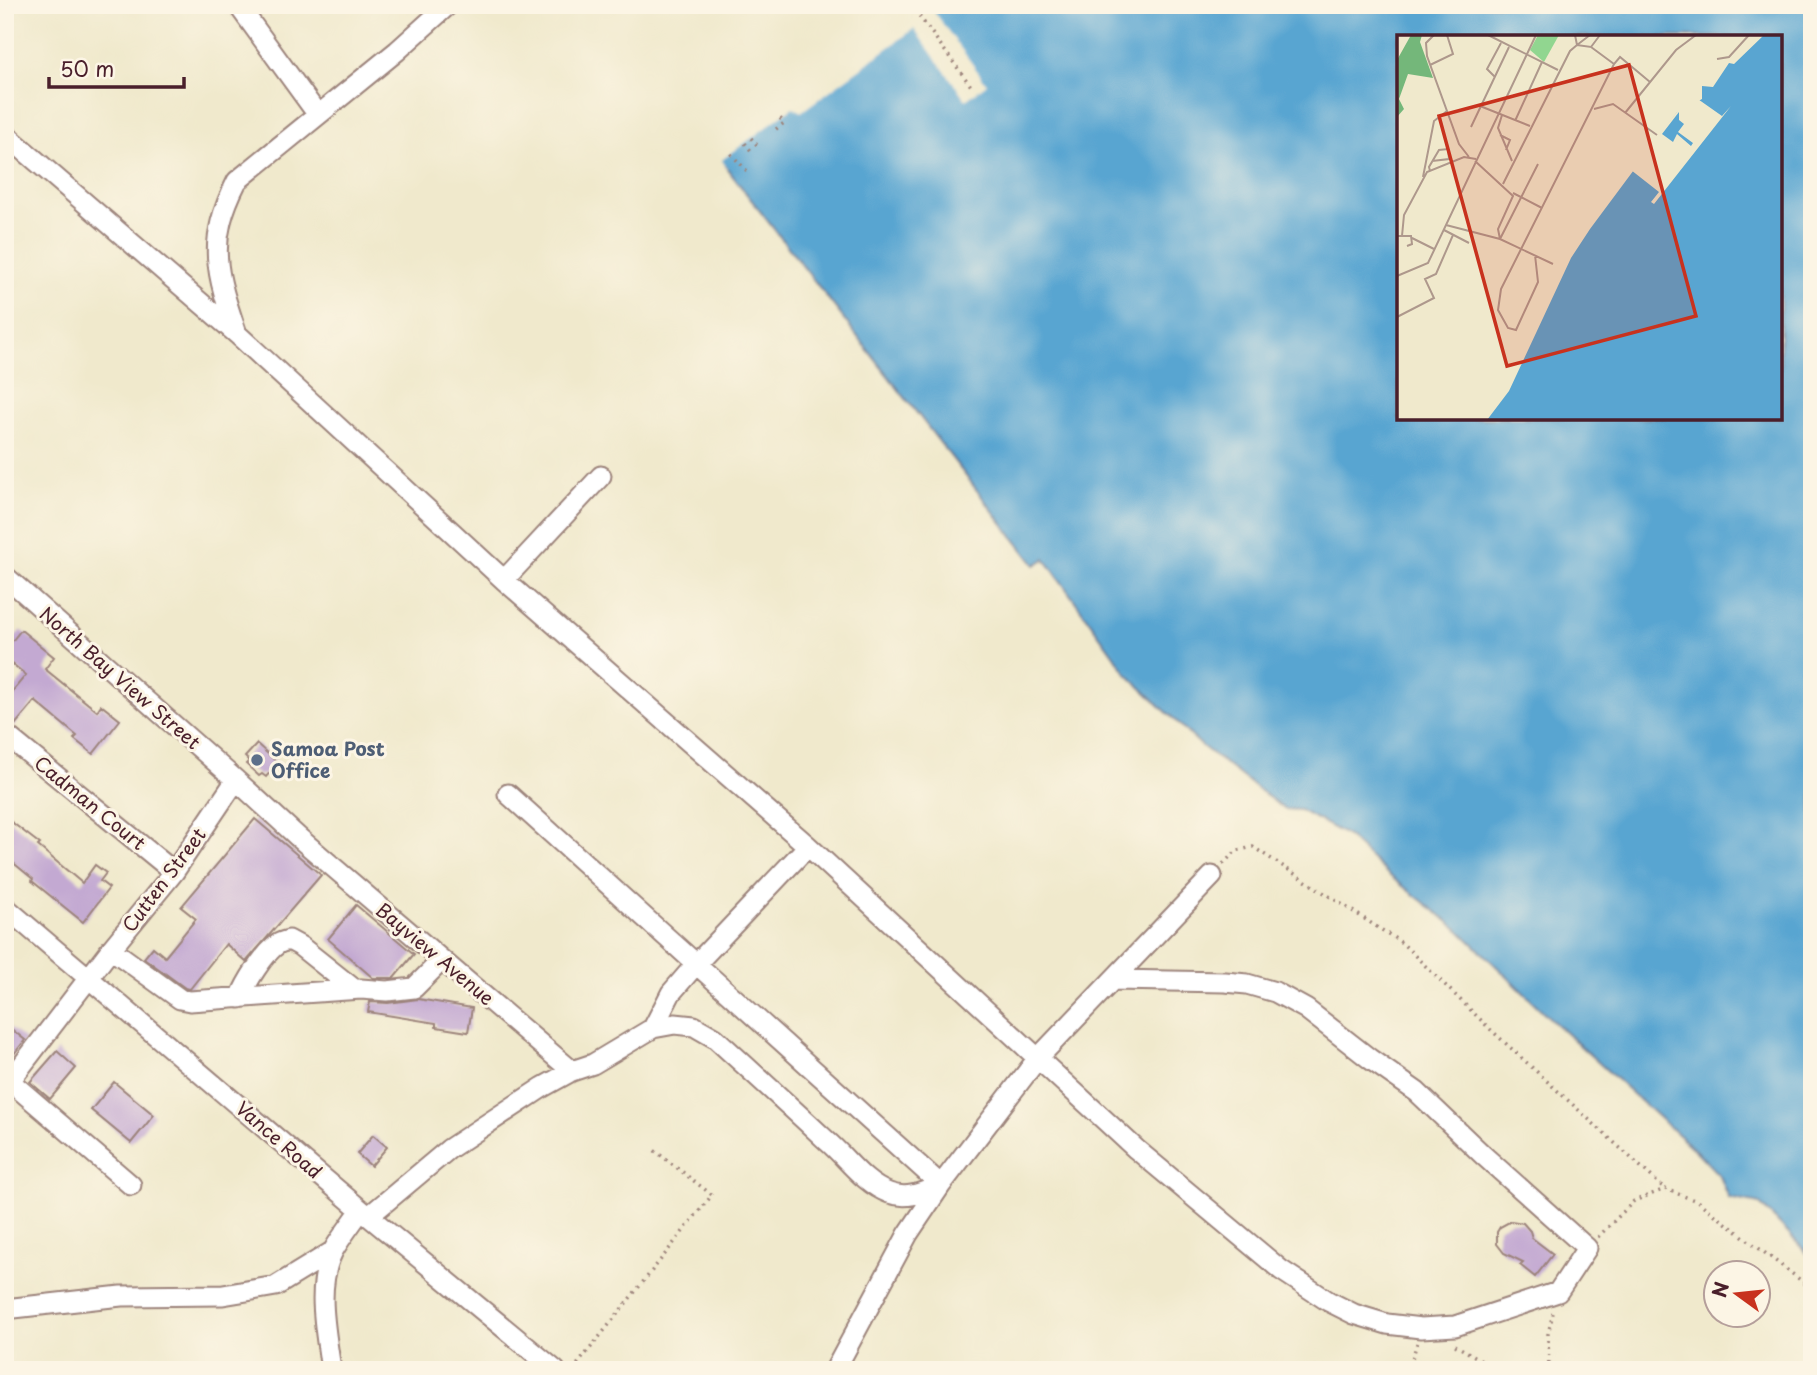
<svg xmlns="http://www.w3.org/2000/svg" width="1817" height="1375" font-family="'Playpen Sans',sans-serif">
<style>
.water{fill:#59a5d1;stroke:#52627e;stroke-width:2;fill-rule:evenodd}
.pier{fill:#f0e9cc}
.building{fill:#c3a9d2}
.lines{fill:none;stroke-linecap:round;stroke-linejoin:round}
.minor-casing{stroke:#9d847c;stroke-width:23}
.path{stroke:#9d847c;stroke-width:3.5;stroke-dasharray:2 5;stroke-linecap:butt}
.minor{stroke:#fff;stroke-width:19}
.service-dot{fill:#5c6f8a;stroke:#fcf5e5;stroke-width:2.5}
.labels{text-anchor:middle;stroke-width:6;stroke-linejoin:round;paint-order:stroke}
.street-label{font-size:19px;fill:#4a1f2b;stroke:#fcf5e5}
.service-label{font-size:19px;font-weight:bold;fill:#4e5e75;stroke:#fcf5e5;text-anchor:start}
.inset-road{fill:none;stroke:#ae988c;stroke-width:2}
.view{fill:#c8321e;fill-opacity:0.15;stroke:#c8321e;stroke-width:3.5}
.inset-edge{fill:none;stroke:#4a1f2b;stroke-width:3.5}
</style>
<rect width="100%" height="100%" fill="#fcf5e5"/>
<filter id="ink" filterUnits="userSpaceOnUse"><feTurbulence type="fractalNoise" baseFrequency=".0143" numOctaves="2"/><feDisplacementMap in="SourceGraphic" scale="14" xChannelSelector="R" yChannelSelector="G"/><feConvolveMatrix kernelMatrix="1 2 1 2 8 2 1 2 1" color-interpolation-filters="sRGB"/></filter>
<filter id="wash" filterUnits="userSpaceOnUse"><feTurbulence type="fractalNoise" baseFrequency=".00686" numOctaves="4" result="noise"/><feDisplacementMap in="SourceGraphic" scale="28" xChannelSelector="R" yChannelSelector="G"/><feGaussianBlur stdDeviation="1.57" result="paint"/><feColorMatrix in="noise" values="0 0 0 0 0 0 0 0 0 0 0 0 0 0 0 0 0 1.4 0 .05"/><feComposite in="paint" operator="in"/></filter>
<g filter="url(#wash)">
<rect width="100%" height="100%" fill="#f0e9cc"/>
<path class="water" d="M600,5h1212v1253l-52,-54 -31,-6 -9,-22 -22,-23 -143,-130 -97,-94 -68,-53 -44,-41 -46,-25 -16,-1 -82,-63 -74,-71 -83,-116 -10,6zM1399,37h381v381h-381z"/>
<path class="pier" d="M597,5h332l58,79 -21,16 -52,-71 -113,83 -8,-5 -71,53 5,8 -3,2z"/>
<g id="blocks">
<path class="building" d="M21,630l33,27 -9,12 52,42 4,-6 19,15 -27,34 -19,-15 3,-3 -42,-35 -21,25 -9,-4v-22l21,-25 -21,-17v-8z
M257,744l21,19 -12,14 -4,-3 -3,2 -13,-12 3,-3 -4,-4z
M5,817l35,27 -2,2 44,37 13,-18 11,8 -6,8 9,7 -26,34 -51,-41 1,-2 -28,-23z
M255,819l66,56 -75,87 -20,-18 -36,45 -5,-1 -41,-30 9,-11 12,10 31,-38 -15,-12z
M356,905l58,49 -20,24h-21l-45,-39z
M418,999l54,9 -4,24 -32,-5v-4l-68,-11 2,-10 18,1z
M5,1024l20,16 -20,25z
M57,1051l19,17 -26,31 -20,-17z
M114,1082l40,33 -23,28 -40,-33z
M373,1135l14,12 -16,19 -14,-12z
M1511,1221l12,2 7,8 2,7 21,16 -18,23 -15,-12 3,-3 -19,-9 -7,-9v-12l3,-5z"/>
</g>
</g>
<g filter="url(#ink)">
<use href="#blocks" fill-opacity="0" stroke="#9d847c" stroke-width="2"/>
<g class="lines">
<defs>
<path id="minor" d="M238,5l80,110
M5,134l232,200 267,246 304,266 328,303 145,121 47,31 26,13 33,10 34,4 34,-2 103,-34 29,-44 -104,-93 -66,-63 -47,-33 -64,-50 -31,-17 -28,-8 -22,-2 -111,-2
M237,334c-21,-62 -31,-92 0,-153l160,-130 51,-46
M5,576l231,204 62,57 274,234
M504,580l97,-104
M5,734l169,138
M5,907l356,303 194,160
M111,949l69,50 10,2 171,-12 26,2 27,-3 28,-28
M240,998c6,-15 24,-45 38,-54 3,-2 7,-3 11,-4l11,6 54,43
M653,1028l18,-35 26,-30 111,-117
M5,1077l126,108
M10,1081l101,-132 63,-77 62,-92
M369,1216l80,-67 94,-62 29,-16 21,-7 60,-36 22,-4 19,2 21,12c37,34 75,68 112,103 20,17 37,43 62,52 19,7 34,-1 52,-8l-433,-391
M5,1309l116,-13 102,-1 53,-9 57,-35
M331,1370c-5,-39 -16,-83 2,-119 8,-14 19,-28 28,-41
M835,1370l73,-136 33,-49 97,-127 174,-182"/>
</defs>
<use href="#minor" class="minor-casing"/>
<path class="path" d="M911,5l60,81
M776,129l8,-6 -5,-6
M751,138l6,7
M745,143l7,9
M731,154l16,17
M1223,864l13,-13 17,-4 149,96 88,86 175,160
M1598,1237l36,-36 31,-12 32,12 115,88
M1455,1345l44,25
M573,1370l139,-175 -58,-45
M1405,1370l8,-14 4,-13
M1549,1370l-1,-36 5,-21"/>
<use href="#minor" class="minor"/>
</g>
</g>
<circle class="service-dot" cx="257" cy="760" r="7"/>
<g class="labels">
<g class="street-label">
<text transform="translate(120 678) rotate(41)" y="7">North Bay View Street</text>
<text transform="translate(90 803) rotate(39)" y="7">Cadman Court</text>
<text transform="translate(164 880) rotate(-53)" y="7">Cutten Street</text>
<text transform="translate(435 954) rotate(40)" y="7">Bayview Avenue</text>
<text transform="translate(279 1140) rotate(41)" y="7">Vance Road</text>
</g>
<g class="service-label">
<text x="271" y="756">Samoa Post<tspan x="271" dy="22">Office</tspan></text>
</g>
</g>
<g transform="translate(1397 35)">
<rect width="385" height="385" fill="#f0e9cc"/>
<path d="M141,0h21l-15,27 -14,-12z" fill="#91d690"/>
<path d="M14,0h11l-2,7 13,36 -25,-4 -9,25 5,10 -7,8v-57z" fill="#74b77a"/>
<path d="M367,0h18v385h-295l22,-29 62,-133 19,-29 87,-117 25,-13v-13l11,1 16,-24 5,1z" fill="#59a5d1"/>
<path d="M298,62l27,19 9,-10 -77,98 -3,-2 8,-10 -28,-22 52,-66zM282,77v8l5,4 -6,8 15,11 -2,3 -14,-12 -4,8 -11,-8z" fill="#f0e9cc" fill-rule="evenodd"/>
<path class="inset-road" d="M37,0l-8,8 1,13 32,88 10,13M91,0l70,35M178,0l2,10 13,-10M194,12l23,17M320,24l12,-2 20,-22M33,30l23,-11 -6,-19M98,42l-8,-8 14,-26M83,71l50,20M197,74l19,-5 44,31M228,78l51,-63 20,-15M105,80l-4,13 14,33M118,86l27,-59M74,92l38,-80M103,100l10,5 -4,10M78,126l38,35 -15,33 2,10M33,136l-1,-4 10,-17 9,-1 1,10 -17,2M26,142l11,-56 13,-10M106,149l67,-133 7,-6 14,2 9,-12M116,158l29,15M49,190l54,14 53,25M47,195l25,13M0,201h14l1,8 -5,2M5,201l2,-21 23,-43 37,-15 12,2M15,203l22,11M103,204l38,-75M138,220l3,27 -22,48 -8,-2 -10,-18 3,-21 113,-225 6,-7 30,25M0,241l31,-13 108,-228M0,282l37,-19 -9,-19 11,-5 17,-39"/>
<path class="view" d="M232,30l67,251 -189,50 -68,-250z"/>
<rect width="385" height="385" class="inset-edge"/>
</g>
<rect width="1817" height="1375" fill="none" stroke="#fcf5e5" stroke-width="28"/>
<g transform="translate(1737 1294) rotate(285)"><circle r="33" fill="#fcf5e5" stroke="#b59f9b" stroke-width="2"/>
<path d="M0-5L12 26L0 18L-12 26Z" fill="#c8321e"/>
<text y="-10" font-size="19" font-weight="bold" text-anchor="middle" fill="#4a1f2b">N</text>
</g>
<path d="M49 77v10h135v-10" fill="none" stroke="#4a1f2b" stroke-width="3.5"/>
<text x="60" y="77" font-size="21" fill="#4a1f2b" stroke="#fcf5e5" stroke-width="5" paint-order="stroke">50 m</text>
</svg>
